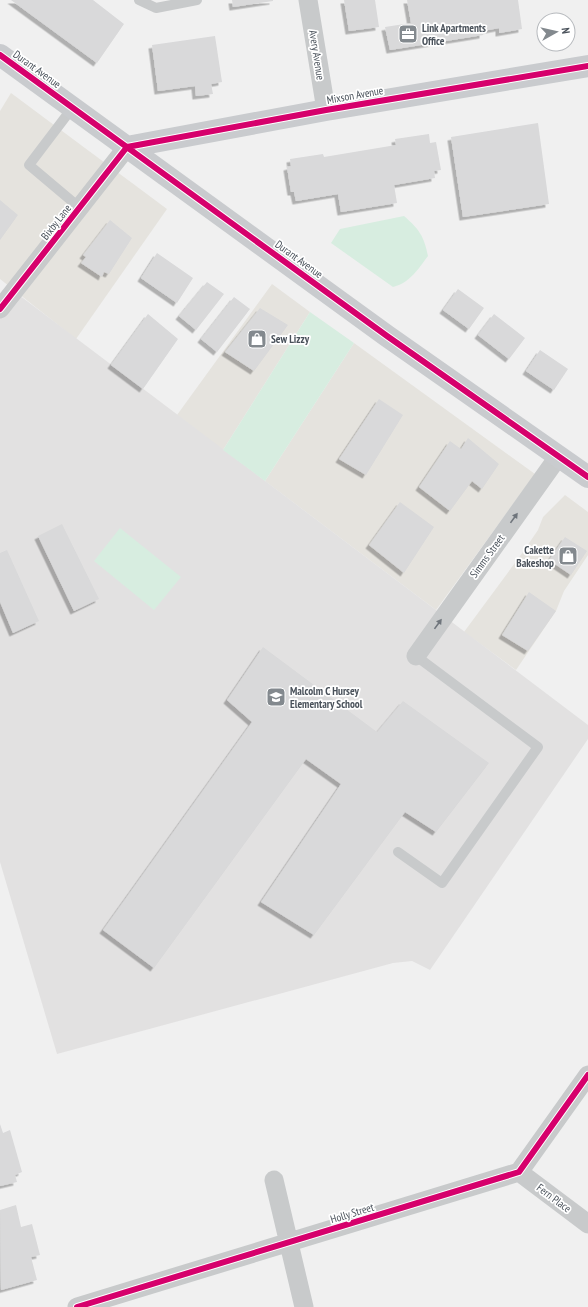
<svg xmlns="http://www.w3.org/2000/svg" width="588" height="1307" font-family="'PT Sans Narrow',sans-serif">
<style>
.commercial{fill:#e5e3de}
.education{fill:#e2e1e1}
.green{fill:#d7ede0}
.building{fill:#d9d9da;filter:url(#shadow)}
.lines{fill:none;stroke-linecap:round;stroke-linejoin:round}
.lane{stroke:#c8cacb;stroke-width:10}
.street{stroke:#c8cacb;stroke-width:19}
.secondary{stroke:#c9cbce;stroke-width:22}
.cycleway-casing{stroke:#fff;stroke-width:8}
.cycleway{stroke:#d6006c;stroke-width:6}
.oneway{fill:#6f757c}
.labels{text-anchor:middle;stroke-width:3.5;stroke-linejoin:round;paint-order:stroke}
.poi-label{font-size:11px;font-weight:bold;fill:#49515a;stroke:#fff;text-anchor:start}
.street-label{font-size:11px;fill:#49515a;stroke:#fff}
</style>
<defs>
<filter id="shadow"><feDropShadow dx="-3.5" dy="3.5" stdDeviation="0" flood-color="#0004"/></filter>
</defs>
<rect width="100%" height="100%" fill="#f0f0f0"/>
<path class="commercial" d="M11,93l156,116 -91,130 -76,-60v-168z
M272,284l38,28 -87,138 -46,-35z
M354,343l181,131 -99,136 -171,-129z
M565,495l23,17v43l-24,36 -8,20 -40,59 -52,-38 59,-80 15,-22 5,-13z"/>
<path class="education" d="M15,292l573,433v14l-158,231 -18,-9 -19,2 -336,91 -57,-192v-553z"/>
<path class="green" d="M404,216c15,13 20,20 24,40 -9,12 -18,27 -35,31l-62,-44 9,-14z
M310,312l44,31 -89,138 -42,-31z
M120,528l61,49 -27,33 -60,-49z"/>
<path class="building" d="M11,0h82l31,24 -27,39z
M232,0h41v1l-40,6z
M344,0h31l4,27 -30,4z
M407,0h111l4,29 -23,4v-5l-16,3v4l-93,15 -5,-23 26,-4z
M215,36l7,46 -11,2 2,10 -17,2 -1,-10 -37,5 -6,-46z
M538,123l11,81 -86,13 -12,-80z
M429,134l1,9 6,-1 5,28 -7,1 1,7 -41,7 3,18 -56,9 -3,-18 -42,7 -2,-9h-3l-4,-25 4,-1 -1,-7 33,-5 1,3 72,-12 -1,-6z
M0,200l18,15 -18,25z
M110,220l22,18 -23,36 -5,-2 -2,5 -21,-14 5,-6 -3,-2z
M157,253l36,25 -16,25 -36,-25z
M207,282l17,12 -28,36 -17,-14z
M458,289l26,19 -15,21 -26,-19z
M234,297l16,12 -33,43 -16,-13z
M260,308l28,17 -34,46 -29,-19z
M148,314l30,25 -35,50 -32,-24z
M494,314l31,24 -16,21 -31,-24z
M540,350l28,19 -14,21 -28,-19z
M379,399l24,16 -37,60 -27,-16z
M468,438l31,26 -17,25 -10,-8 -22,30 -31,-24 31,-46 11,8z
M400,502l34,25 -30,46 -35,-28z
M62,524l37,75 -25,12 -36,-75z
M565,537l22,14 -16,24 -22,-15z
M7,550l32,71 -26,12 -13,-31v-49z
M529,592l27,19 -28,40 -26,-16z
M263,647l114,85 26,-31 86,62 -53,69 -31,-20 -91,123 -53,-33 80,-118 -35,-25 -152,209 -51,-38 149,-208 -25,-22z
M0,1124l3,9 7,-3 12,42 -7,3 2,7 -17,4z
M16,1205l5,22 11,-3 8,31 -9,2 6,23 -36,10 -1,-80z"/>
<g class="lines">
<path class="lane" d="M139,0l17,8 41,-8
M73,107l-44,58 51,43
M398,852l44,31 96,-136 -122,-91"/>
<path class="street" d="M308,0l18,110
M0,309l127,-162
M416,656l142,-199
M519,1172l69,52
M274,1180l30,127
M77,1307l442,-135 69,-97"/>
<path class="secondary" d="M0,55l387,281 201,141
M127,147l199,-37 262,-44"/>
<defs>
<path id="cycleway" d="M0,55l387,281 201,141
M0,309l127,-162 199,-37 262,-44
M77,1307l442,-135 69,-97"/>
</defs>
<use href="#cycleway" class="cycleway-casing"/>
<use href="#cycleway" class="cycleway"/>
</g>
<defs><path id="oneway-solid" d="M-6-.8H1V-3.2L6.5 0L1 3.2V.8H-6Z"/></defs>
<g class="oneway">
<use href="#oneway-solid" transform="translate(514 518) rotate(-54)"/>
<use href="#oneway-solid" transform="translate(438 624) rotate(-54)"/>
</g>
<defs>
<symbol id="office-square" viewBox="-11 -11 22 22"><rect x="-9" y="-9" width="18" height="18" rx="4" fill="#83898e" stroke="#fff"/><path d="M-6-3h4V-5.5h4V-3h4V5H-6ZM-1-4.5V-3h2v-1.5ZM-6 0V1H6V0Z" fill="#fff"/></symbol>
<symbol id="shop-square" viewBox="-11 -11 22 22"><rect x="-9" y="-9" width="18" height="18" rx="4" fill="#83898e" stroke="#fff"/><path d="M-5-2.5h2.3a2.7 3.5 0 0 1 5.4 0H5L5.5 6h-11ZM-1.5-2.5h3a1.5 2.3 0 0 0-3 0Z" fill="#fff"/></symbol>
<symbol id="school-square" viewBox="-11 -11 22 22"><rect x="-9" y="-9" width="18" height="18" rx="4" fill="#83898e" stroke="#fff"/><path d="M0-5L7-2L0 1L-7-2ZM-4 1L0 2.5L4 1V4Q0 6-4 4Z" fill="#fff"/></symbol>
</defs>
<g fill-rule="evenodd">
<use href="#office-square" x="397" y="23" width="22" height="22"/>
<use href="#shop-square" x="246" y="328" width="22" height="22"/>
<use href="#shop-square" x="557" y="545" width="22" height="22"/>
<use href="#school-square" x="265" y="686" width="22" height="22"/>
</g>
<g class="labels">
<g class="poi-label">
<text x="422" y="32">Link Apartments<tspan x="422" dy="13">Office</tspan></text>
<text x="271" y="343">Sew Lizzy</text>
<text x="554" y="554" text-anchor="end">Cakette<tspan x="554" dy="13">Bakeshop</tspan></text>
<text x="290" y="695">Malcolm C Hursey<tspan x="290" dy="13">Elementary School</tspan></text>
</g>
<g class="street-label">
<text transform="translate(317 55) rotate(81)" y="4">Avery Avenue</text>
<text transform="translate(37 69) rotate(36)" y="4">Durant Avenue</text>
<text transform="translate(355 95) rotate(-10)" y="4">Mixson Avenue</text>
<text transform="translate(56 222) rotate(-52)" y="4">Bixby Lane</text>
<text transform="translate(299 259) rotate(36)" y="4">Durant Avenue</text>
<text transform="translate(487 556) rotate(-54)" y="4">Simms Street</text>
<text transform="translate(554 1198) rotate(37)" y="4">Fern Place</text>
<text transform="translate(352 1213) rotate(-17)" y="4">Holly Street</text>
</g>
</g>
<g transform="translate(556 32) rotate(82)"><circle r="19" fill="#ffffff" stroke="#b6b9bd"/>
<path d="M0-3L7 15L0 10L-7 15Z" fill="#83898e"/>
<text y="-6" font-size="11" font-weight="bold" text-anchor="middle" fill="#49515a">N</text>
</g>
</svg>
